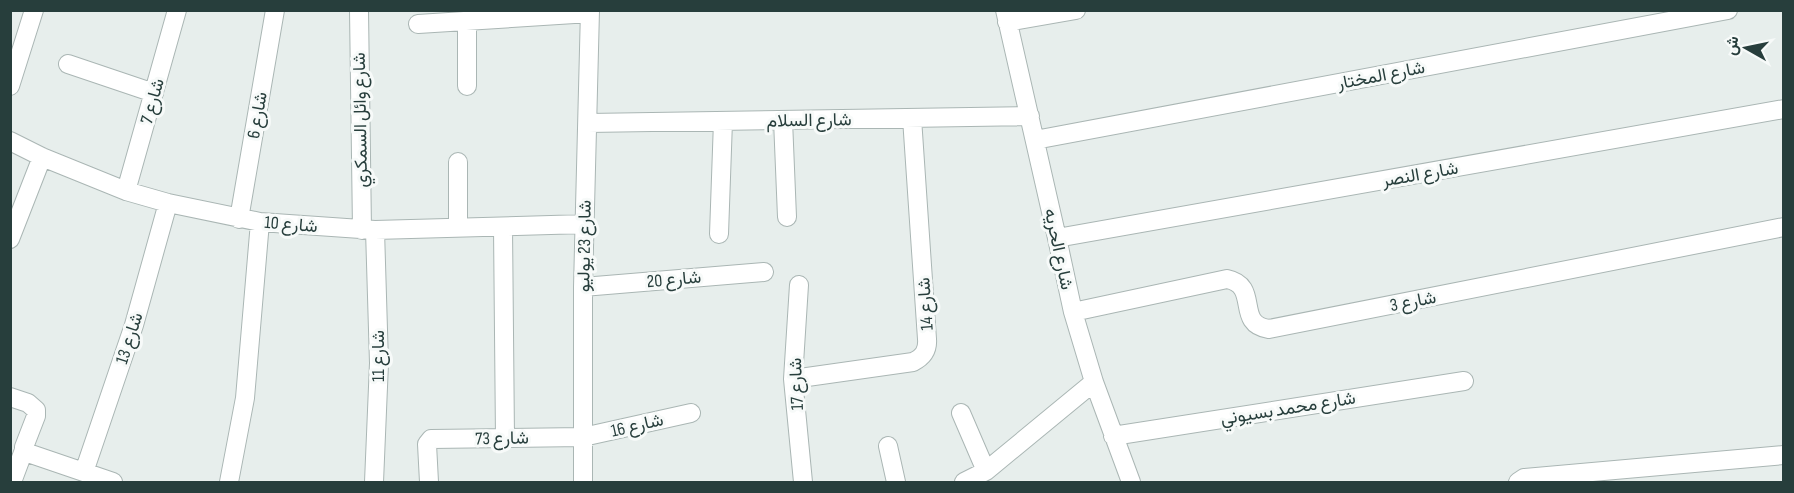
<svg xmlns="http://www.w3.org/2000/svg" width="1794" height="493" font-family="'Sofia Sans Condensed',Vazirmatn,sans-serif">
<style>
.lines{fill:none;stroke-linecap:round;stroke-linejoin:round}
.minor-casing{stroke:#aab6b4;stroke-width:20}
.minor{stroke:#fff;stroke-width:18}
.labels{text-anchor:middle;stroke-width:6;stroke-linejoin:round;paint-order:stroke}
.street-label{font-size:18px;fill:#273e3c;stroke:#f7faf9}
</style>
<rect width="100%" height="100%" fill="#e7eeec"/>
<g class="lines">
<defs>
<path id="minor" d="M359,10l3,220
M1005,10l52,228 16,74 21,70 37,100
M1007,22l69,-12
M418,24l172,-11
M68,64l86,29
M10,86l24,-76
M467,86v-65
M783,120l4,97
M588,123l442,-7
M1035,140l693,-130
M10,141l32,16 84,34 42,12 92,19 115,8 210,-6
M126,191l51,-181
M239,219l36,-209
M503,227l2,211
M458,228v-66
M719,234l4,-113
M1057,238l727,-129
M10,239l32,-82
M799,285l-6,94 10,103
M583,287l181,-15
M1073,312l154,-33c34,7 7,45 42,50l515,-102
M793,379l120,-17c10,-5 15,-11 14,-23l-15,-221
M10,397l18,6 8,7v6l-12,31 1,5 88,30
M961,413l25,58
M1113,436l351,-55
M888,446l8,36
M84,472l50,-147 34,-122
M12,482l12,-32
M229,482l16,-84 15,-176
M374,482l5,-119 -4,-133
M429,482l-2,-38 4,-5 152,-2 108,-24
M583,482v-195l7,-277
M964,482l22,-11 108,-89
M1518,482l6,-4 260,-23"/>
</defs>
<use href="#minor" class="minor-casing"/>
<use href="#minor" class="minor"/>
</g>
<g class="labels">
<g class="street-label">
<text transform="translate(1381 75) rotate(-11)" y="6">شارع المختار</text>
<text transform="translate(152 101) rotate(-74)" y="6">شارع 7</text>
<text transform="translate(257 115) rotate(-80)" y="6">شارع 6</text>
<text transform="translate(360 120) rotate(-91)" y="6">شارع وائل السمكري</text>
<text transform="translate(809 120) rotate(-1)" y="6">شارع السلام</text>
<text transform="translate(1420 174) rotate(-10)" y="6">شارع النصر</text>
<text transform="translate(291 224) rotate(5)" y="6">شارع 10</text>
<text transform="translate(584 246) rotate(-89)" y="6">شارع 23 يوليو</text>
<text transform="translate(1059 249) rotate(78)" y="6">شارع الحريه</text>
<text transform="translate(674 279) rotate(-5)" y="6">شارع 20</text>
<text transform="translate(1413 301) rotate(-11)" y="6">شارع 3</text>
<text transform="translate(925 304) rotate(-94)" y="6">شارع 14</text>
<text transform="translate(129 338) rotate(-72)" y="6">شارع 13</text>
<text transform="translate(378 356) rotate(-90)" y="6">شارع 11</text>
<text transform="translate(796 384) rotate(-92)" y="6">شارع 17</text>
<text transform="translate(1288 408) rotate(-9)" y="6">شارع محمد بسيوني</text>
<text transform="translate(637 425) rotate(-13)" y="6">شارع 16</text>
<text transform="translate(502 438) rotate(-1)" y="6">شارع 73</text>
</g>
</g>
<rect width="1794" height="493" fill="none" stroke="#273e3c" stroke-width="24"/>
<g transform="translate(1746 48) rotate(279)" stroke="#f7faf9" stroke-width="4.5" paint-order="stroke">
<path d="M0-4.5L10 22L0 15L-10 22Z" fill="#273e3c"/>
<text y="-9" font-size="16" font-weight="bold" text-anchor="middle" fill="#273e3c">ش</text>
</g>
</svg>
